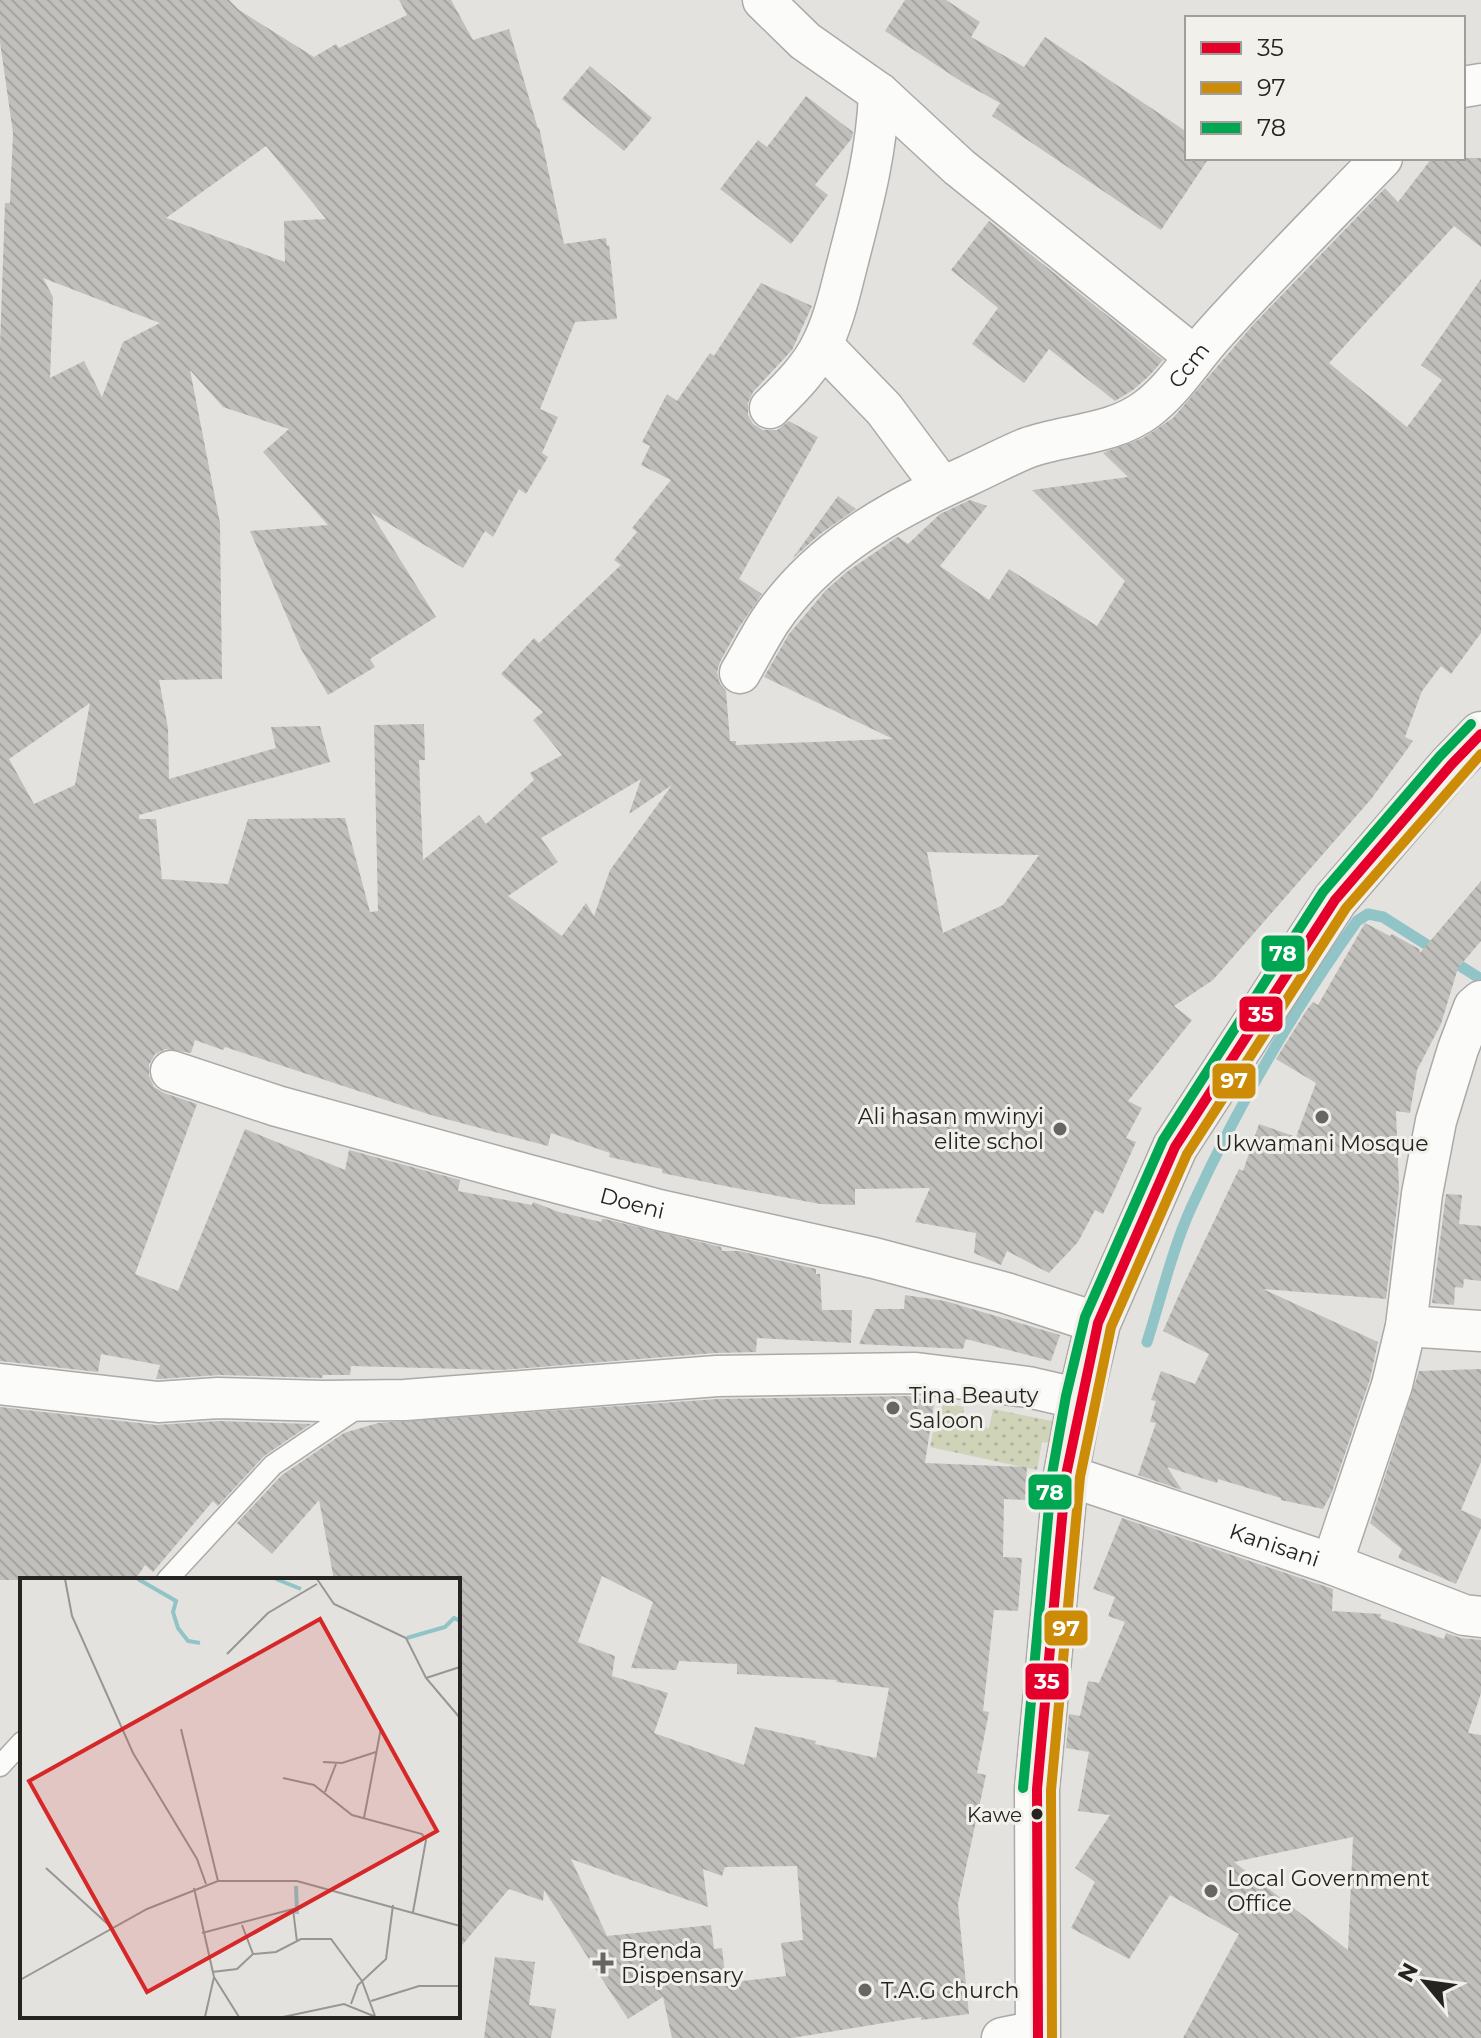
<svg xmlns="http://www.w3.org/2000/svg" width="1481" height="2038" font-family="Montserrat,sans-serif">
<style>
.grass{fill:url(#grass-dots)}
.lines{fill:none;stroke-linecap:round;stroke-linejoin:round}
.stream{stroke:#91c4c6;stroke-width:11}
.building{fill:url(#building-back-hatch);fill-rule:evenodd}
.lane-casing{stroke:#abaaa8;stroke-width:23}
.street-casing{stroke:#abaaa8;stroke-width:43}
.secondary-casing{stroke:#abaaa8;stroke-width:47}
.lane{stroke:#fbfbfa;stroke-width:20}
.street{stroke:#fbfbfa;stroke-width:40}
.secondary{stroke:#fbfbfa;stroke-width:44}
.bus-1-casing{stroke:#f2f0eb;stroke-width:16}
.bus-2-casing{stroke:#f2f0eb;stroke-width:16}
.bus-3-casing{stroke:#f2f0eb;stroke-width:16}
.bus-1{stroke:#e4002b;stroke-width:10}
.bus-2{stroke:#cd8c07;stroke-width:10}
.bus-3{stroke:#00a651;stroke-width:10}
.poi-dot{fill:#686664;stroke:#f2f0eb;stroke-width:3}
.bus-dot{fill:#252422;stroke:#f2f0eb;stroke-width:3}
.labels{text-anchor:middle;stroke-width:6;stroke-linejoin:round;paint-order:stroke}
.bus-label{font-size:20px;fill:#252422;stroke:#f2f0eb;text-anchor:end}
.street-label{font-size:22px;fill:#252422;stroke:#f2f0eb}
.poi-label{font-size:22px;fill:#252422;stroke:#f2f0eb;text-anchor:start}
.inset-river{fill:none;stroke:#91c4c6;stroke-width:4}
.inset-road{fill:none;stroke:#989693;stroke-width:2}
.view{fill:#d62828;fill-opacity:0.15;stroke:#d62828;stroke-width:4}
.inset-edge{fill:none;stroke:#252422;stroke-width:4}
.line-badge{stroke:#f2f0eb;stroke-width:3}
.badge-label{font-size:22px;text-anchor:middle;font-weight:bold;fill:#fff}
</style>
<defs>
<pattern id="grass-dots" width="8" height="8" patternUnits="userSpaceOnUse" patternTransform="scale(2)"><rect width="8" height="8" fill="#cfd3b8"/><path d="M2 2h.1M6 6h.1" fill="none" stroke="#b2b59e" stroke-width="1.8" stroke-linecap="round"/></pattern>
<pattern id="building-back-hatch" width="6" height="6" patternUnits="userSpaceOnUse" patternTransform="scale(2)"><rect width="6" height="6" fill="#c0bfbc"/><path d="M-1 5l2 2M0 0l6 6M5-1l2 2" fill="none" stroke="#a5a4a1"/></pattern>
</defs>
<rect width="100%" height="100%" fill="#e4e2df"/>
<path class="grass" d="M943,1403l21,4 -2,16 27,5 4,-19 69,14 -5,21 -15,-2 -5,28 -107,-23 3,-15h4z"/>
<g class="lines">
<path class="stream" d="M1147,1342c14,-44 25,-92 44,-134 46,-101 102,-197 166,-287l11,-7 15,3 98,62"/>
</g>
<path class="building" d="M0,0h229l10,10 75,47 22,-13 3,4 68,-33 -8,-15h52l22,40 36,-11 29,100 1,-2 25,117 42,-6 1,8 2,-1 8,74 -42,3 -35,87 18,8 -16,36 6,4 -22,37 -7,-5 -26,48 -8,-6 -22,37 -92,-55 65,104 -66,42 5,8 -47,28 -27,-46 -51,-118 78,-6 -65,-73 26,-23 -66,-22 -33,-37 30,153 2,156 -63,1 9,48 1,51 107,-31 -5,-21 49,-1 10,36 -191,53v4h17l6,60 66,5 20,-65 97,-1 25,94 8,-1 -4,-186 50,-1 1,36h-6l4,100 56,-45 7,9 48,-44 -4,-7 32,-18 -29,-35 10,-8 -42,-38 33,-36 5,5 82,-78 -7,-5 23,-28 -5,-4 39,-48 -30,-15 9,-19 -8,-4 25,-48 10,7 33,-48 4,3 47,-73 51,23 -20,44 -39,42 -5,11v12l5,9 10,6h14l12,-9 29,16 -79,142 23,15 -24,35 -18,33 -3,10 3,12 6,7 4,50h6v4l157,-6 -129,-62 25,-43 37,-44 22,-19 48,-33 2,-1 10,7 32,-30 30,-14 17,6 -47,60 49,34 20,-31 88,57 28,-45 -93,-91 96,-13 -25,-24 40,-15 30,-20 79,-92 133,-138 13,14 34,-44h49v89l-27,-21 -125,137 78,64 35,-47 -21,-15 60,-86v354l-30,41 -10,-8 -19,25 -17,46 8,4 -41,57 -159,182 -39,26 18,14 -64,81 14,7 -16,30 10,4 -22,49 -11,23 -8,-4 -17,32 -29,31 -42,-22 -6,14 -27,-12 2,-20 -61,-11 15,-34 -75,1v16l-35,-1 -95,-18 -63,-13v-4l-53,-12 1,-4 -59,-20 -3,13 -117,-31 -206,-68 -2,3 -28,-10 -4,13 -25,-4 -11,5 -6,11v11l5,11 10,6 33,11 -62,170 43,17 67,-162 100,41 4,-20 111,30 -2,11 74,14 1,-3 26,10 42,10 1,-3h3l116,28 1,4h17l77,18v5h4l2,36h30l-1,33 -94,-5 -1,14 -41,1 -214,17 -150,-4 -1,9h-27l-1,3 -103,-3 -60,4h-3l4,-14 -59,-11 -3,18 -98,-11v-1014l5,-144h5l3,-70 -13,-91zM266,146l60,73 -42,2 1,41 -119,-44zM43,278l117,45 -37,19 -21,55 -18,-36 -34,17 3,-81zM90,703l-15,82 -41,19 -25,-45zM641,779l-12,35 43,-29 -62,85 -16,46 -8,-13 -24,33 -54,-40 50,-34 -17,-24zM927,852l112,3 -36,50 -60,28z
M905,0h41l34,22 -9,15 53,30 21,-30 142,95v26h22l-48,72 -169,-114 8,-13 -38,-21 -77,-51z
M590,66l62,52 -28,33 -62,-52z
M806,96l47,36 -1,6 -37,47 13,10 -37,49 -71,-55 38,-49 9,7z
M989,221l174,139 -14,16 -16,14 -18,11 -66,-52 -25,34 -52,-39 26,-36 -47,-38z
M838,496l18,13 -36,25 -28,25z
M1481,881v60l-23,27 -17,56 -24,46 -7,43 -14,-2 3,78 -13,110 -123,-10 115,53 -8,37 -38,113 -9,17 -42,-9v-2l-63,-19 -1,4 -50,-16 15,23 -44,-15 18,-52 -6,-1 6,-21 -5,-1 10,-29 34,13 14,-30 -46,-23 19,-43 57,-119 4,2 16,-47 37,13 20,-54 -40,-24 30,-48 7,-9 5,3 47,-82 25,13 2,-2 27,15 1,4z
M1446,1194l16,1 -3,29 22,2v55l-17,-2 -1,9 -8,-1 -1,18 -22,-2z
M905,1295l40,6 115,34 -9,26 -85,-22 -3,10 -104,-5 16,-35h29z
M1481,1369v93l-20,48 20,9v9l-25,56 -58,-26 4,-9 -32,-26 49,-152z
M909,1396l25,8 -9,59 102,4 -2,33 -21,-1 -1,58 19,1 -4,53 -24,-1 -11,101 6,1 -12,61 9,2 -28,129 11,110 -48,6v-3l-129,21h-120l-9,-41 -35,22 -84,-129 -1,11 -34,-12 -51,61v-370h-124l-15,-80 -47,54 -35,-31 45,-48 62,-42 34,-10 340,-24zM602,1576l51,26 -22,66 45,2 3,-9 58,3v10l100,6 -1,2 53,6 -13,70 -61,-14 1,-3 -61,-14 -11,38 -90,-32 14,-40 -56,-17 3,-20 -37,-14zM571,1859l137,48 -5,-38 19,7 3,-9 72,-1 6,74 -22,3 5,33 -60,7 -4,-35 -8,1 -3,-24 -104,11z
M0,1407l156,18 62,-4 93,3 -47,32 -46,50 -5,-5 -60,71 -8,-7 -10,15h-135z
M1122,1518l211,71 -1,22 49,3 -1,4 64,21 2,-6 15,5 20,2v53l-13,40 13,2v303h-298l56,-104 -69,-39 -41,64 -58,-31 24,-46 -20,-14 35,-53 -32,-4 11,-59 -23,-4 3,-34 11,2 8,-35 11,2 26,-61 -17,-6 7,-19 -22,-8zM1353,1837l-5,113 -114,-88z
M495,1957l40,5 -6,43 27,4 -5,29h-67z"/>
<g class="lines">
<defs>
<path id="lane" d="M167,1580l106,-115 89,-60
M0,1766l22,-24"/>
<g id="street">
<path d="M763,0l42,41 74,52 80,74 235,189"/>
<path d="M1463,87l18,-3"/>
<path d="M822,345l62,64 58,78"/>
<path d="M770,408c19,-19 39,-38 51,-62 14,-27 20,-59 28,-89 14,-54 28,-107 30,-164"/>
<path id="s1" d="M740,673c10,-17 19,-35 30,-52 48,-71 121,-111 197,-145 20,-9 40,-20 60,-28 39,-14 86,-13 120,-39 27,-20 45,-51 68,-76 54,-60 111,-117 167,-175"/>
<path id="s2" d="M171,1071l106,35 255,70 127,34 215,48 132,35 92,30"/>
<path d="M1406,1326l75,5"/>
<path d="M0,1384l158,18 60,-4 105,3 82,-1 312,-24 199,-3 112,14 52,12"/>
<path id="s3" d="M1066,1475l266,89 132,51 17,2"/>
<path d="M1332,1564l60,-179 14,-59 16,-132 14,-73 22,-72 16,-42 7,-6"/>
<path d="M1002,2038l35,-7"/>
</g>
<path id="secondary" d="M1038,2038l-1,-249 29,-314 14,-76 18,-76 77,-176 160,-247 116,-135 30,-31"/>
</defs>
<use href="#lane" class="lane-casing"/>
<use href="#street" class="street-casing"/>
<use href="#secondary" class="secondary-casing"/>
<use href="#lane" class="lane"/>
<use href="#street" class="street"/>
<use href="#secondary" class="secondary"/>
<defs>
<path id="bus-1" d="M1038,2038l-1,-249 29,-314 32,-152 77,-176 160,-247 116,-135 30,-31"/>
<path id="bus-2" d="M1052,2038l-1,-248 29,-313 31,-150 76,-173 159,-246 135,-154"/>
<path id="bus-3" d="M1023,1788l29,-314 14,-78 19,-79 78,-177 160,-248 117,-136 31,-32"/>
</defs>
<use href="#bus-1" class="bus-1-casing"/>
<use href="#bus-2" class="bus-2-casing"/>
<use href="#bus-3" class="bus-3-casing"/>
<use href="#bus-1" class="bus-1"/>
<use href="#bus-2" class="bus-2"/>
<use href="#bus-3" class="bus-3"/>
</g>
<g class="poi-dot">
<circle cx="1322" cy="1117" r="8"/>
<circle cx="1060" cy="1129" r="8"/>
<circle cx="893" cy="1408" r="8"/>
<circle cx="1211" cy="1891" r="8"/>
<path d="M599 1951h8v8h8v8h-8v8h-8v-8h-8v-8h8z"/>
<circle cx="865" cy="1990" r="8"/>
</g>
<circle class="bus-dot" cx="1037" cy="1814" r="7"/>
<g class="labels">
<g class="bus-label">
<text x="1022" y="1822">Kawe</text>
</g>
<g class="street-label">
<text dy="8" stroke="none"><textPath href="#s1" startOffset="562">Ccm</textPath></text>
<text dy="8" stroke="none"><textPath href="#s2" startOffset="480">Doeni</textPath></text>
<text dy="8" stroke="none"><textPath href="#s3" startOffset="220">Kanisani</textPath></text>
</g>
<g class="poi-label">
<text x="1044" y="1124" text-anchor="end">Ali hasan mwinyi<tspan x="1044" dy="25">elite schol</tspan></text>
<text x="1322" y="1151" text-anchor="middle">Ukwamani Mosque</text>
<text x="909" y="1403">Tina Beauty<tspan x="909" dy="25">Saloon</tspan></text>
<text x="1227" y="1886">Local Government<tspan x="1227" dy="25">Office</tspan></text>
<text x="621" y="1958">Brenda<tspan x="621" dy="25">Dispensary</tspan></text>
<text x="881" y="1998">T.A.G church</text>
</g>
</g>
<g transform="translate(20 1578)">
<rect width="440" height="440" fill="#e4e2df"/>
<path class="inset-river" d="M118,1l38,22 -3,11 5,16 10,13 12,2M256,1l25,10M387,60l38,-11 9,-9 6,3M276,308l1,28"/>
<path class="inset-road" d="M45,1l7,37 61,137 64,106 9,25M297,1l17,25 72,34 20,40 34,40M207,76l41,-41 49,-29M406,100l34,-11M161,151l37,152M303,184l19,1 34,-11M263,200l31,7 38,30 70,19 4,6 -13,72M305,214l11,-28M344,240l17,-90M26,290l66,60M174,310l20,89 -9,40M182,355l91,-24 4,33M233,376l23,-2 25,-13h30l31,42 13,35M192,394l25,-3 16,-15 -11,-29M194,399l25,40M0,402l127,-71 71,-28h79l163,45M351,423l48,-15h41M331,426l7,-19 28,-26 7,-54M263,439l61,-13 32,13"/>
<path class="view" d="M300,41l117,212 -290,161 -118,-211z"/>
<rect width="440" height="440" class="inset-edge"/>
</g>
<g class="line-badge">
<rect x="1260" y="934" width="46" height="39" rx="8" fill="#00a651"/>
<rect x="1238" y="995" width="46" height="38" rx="8" fill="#e4002b"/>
<rect x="1211" y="1062" width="46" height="38" rx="8" fill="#cd8c07"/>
<rect x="1027" y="1473" width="46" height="38" rx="8" fill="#00a651"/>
<rect x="1043" y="1609" width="46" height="38" rx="8" fill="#cd8c07"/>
<rect x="1024" y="1662" width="46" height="39" rx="8" fill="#e4002b"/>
</g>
<g class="badge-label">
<text x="1283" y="961">78</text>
<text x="1261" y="1022">35</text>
<text x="1234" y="1088">97</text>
<text x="1050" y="1500">78</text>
<text x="1066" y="1636">97</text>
<text x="1047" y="1689">35</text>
</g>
<rect x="1185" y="16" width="280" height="144" fill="#f2f0eb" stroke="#a09e9b" stroke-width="2"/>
<rect x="1201" y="42" width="40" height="12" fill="#e4002b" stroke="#a09e9b" stroke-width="2"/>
<text x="1257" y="56" font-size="24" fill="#252422">35</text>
<rect x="1201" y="82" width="40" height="12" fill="#cd8c07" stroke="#a09e9b" stroke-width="2"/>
<text x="1257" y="96" font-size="24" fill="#252422">97</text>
<rect x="1201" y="122" width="40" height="12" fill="#00a651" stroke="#a09e9b" stroke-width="2"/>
<text x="1257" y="136" font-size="24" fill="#252422">78</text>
<g transform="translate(1425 1982) rotate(299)" stroke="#f2f0eb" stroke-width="6" paint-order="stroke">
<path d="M0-6L14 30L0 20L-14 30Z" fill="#252422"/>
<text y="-12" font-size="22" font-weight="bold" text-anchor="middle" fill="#252422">N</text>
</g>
</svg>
